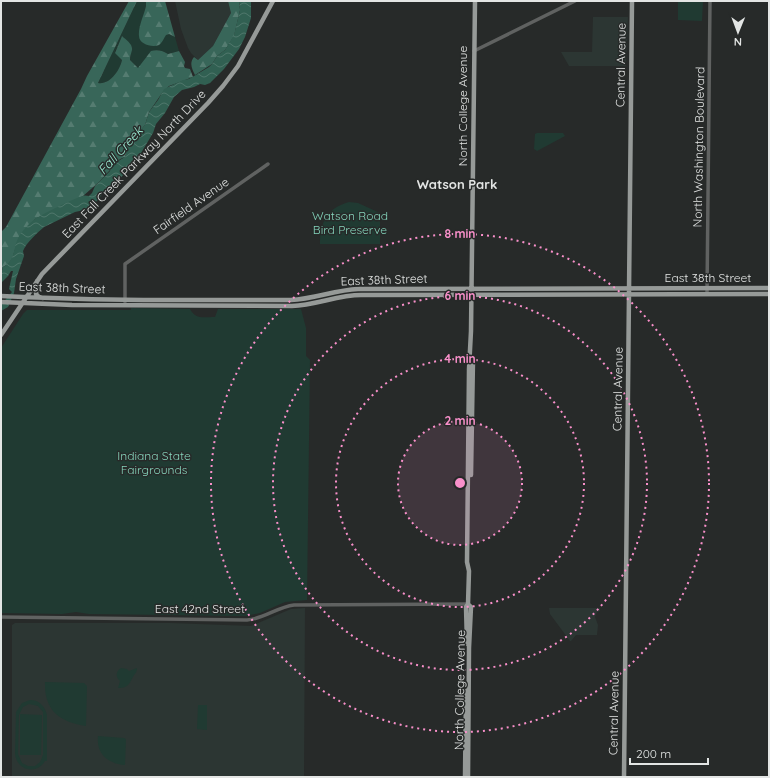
<svg xmlns="http://www.w3.org/2000/svg" width="770" height="778" font-family="Quicksand,sans-serif">
<style>
.built{fill:#2c3633}
.green{fill:#203a32;fill-rule:evenodd}
.forest{fill:url(#forest-firs)}
.water{fill:url(#water-waves)}
.lines{fill:none;stroke-linecap:round;stroke-linejoin:round}
.minor{stroke:#606261;stroke-width:3.5}
.major{stroke:#969a98;stroke-width:4.5}
.ring{fill:none;stroke:#f990ca;stroke-width:2;stroke-dasharray:2 4}
.labels{text-anchor:middle;stroke-width:3;stroke-linejoin:round;paint-order:stroke}
.street-label{font-size:12px;fill:#e3e5e4;stroke:#272a29}
.park-label{font-size:12px;fill:#85d5bc;stroke:#272a29}
.water-label{font-size:13px;font-style:italic;fill:#99e8d0;stroke:#272a29}
.neighbourhood-label{font-size:13px;font-weight:bold;fill:#e3e5e4;stroke:#272a29}
.centre{fill:#f990ca;stroke:#272a29;stroke-width:2}
.ring-label{font-size:12px;text-anchor:middle;font-weight:bold;fill:#f990ca;stroke:#272a29;stroke-width:3;stroke-linejoin:round;paint-order:stroke}
</style>
<defs>
<pattern id="forest-firs" width="22" height="20" patternUnits="userSpaceOnUse"><rect width="22" height="20" fill="#386659"/><path d="M5 1l3.5 6h-7zM16 11l3.5 6h-7z" fill="#557c71"/></pattern>
<pattern id="water-waves" width="16" height="10" patternUnits="userSpaceOnUse"><rect width="16" height="10" fill="#316052"/><path d="M0 5q4-4 8 0t8 0" fill="none" stroke="#4f776b"/></pattern>
</defs>
<rect width="100%" height="100%" fill="#272a29"/>
<path class="built" d="M175,1h53l3,12 -18,33 -15,14 -7,-7 -3,-5 -7,-19z
M593,17h35l-2,49h-57l-8,-14h31z
M305,608l-1,169h-292v-152l3,-2h155l81,3 40,-17z
M549,608h51v3l-3,1 -2,5 3,8 -1,10h-21l-5,6h-1l-20,-27z"/>
<path class="green" d="M137,1h9v5l-7,28h30l6,3 4,14 -11,3c-16,-10 -21,2 -29,15l-9,-9 2,-13 -10,-11 -7,16 7,8c-2,10 -12,25 -24,23z
M678,1h25l-1,20 -24,-1z
M537,133h26l2,3 -28,15 -3,-2 1,-15z
M349,202l9,1 22,10v31h-60c0,-22 7,-36 29,-42z
M131,308l59,1c6,11 13,8 25,8l3,-8h83l5,19v28l4,4 -3,240 -22,2 -25,11 -15,3 -156,-2 -13,-2 -14,2 -61,-1v-265l22,-34 4,-4h104z
M121,668l6,1 2,2 8,-3c0,5 -2,5 -4,9 -4,7 -5,11 -14,11h-1l2,-7c-5,-4 -4,-10 1,-13z
M45,682l39,1 3,3 -1,40c-26,-4 -42,-15 -41,-44z
M30,700c9,0 15,6 17,15v46h-2c-8,14 -28,10 -30,-7l1,-42 6,-9zM29,704l9,2 5,6v43l-3,7 -5,4h-7l-6,-3 -4,-9 1,-39 4,-8z
M198,705h9v25l-10,-1z
M20,714l22,1 -1,40h-21z
M98,736l26,2 2,1 -1,26c-17,-1 -29,-11 -27,-29z"/>
<path class="forest" d="M129,1h8l-39,82c12,2 22,-13 24,-23l-7,-7 7,-17c4,4 11,8 10,14 -1,4 -2,6 -2,10l8,8 13,-17c7,-2 12,0 17,3l11,-3 6,11 -1,4 1,2 5,1 3,8 -24,9 -7,7 -13,19 -4,13 -11,13 -6,9 -3,10 -5,2 -21,23 -16,14 -48,23 -18,24 -5,16 -4,5 -5,3 -2,7v-42l5,-5 75,-138 6,-13z
M146,1h19l10,36 -6,-3 -3,1c-2,3 -4,8 -7,10 -7,3 -20,-1 -20,-9 -1,-9 5,-21 7,-30z
M228,1h11l1,9 -6,26 -9,14 -8,6 -5,8 -17,11c-3,-6 -6,-12 -1,-18l4,3 15,-14 18,-33z"/>
<path class="water" d="M239,1h12v17l-6,19 -6,12 -15,20 -14,14 -5,2 -5,-1 -6,3 -12,3 -8,7 -9,16 -9,11 -3,9 -15,25 -12,15 -21,17 -8,11 -13,9 -9,2 -31,15c-6,5 -18,16 -21,24l1,5 -8,23 -2,14 -6,14 -7,4v-6l11,-13 -3,-3 4,-18h-2l-3,5 -7,7v-9l2,-7c12,-6 10,-18 15,-29 4,-7 11,-15 17,-19 6,-4 41,-22 48,-23 2,-1 4,0 6,0l3,-3 3,-7 15,-15c1,-6 10,-11 15,-14l3,-10 6,-9 11,-13 4,-13 9,-12 6,-11 19,-9 6,-1 20,-12 3,-3 5,-8 8,-6 9,-15 6,-25z"/>
<g class="lines">
<path class="minor" d="M474,51l101,-50
M707,294l3,-293
M125,302v-38l143,-100
M1,617l246,3c17,-1 30,-13 47,-15l174,-1"/>
<path class="major" d="M37,281l-1,13 3,3 4,1
M1,296c97,5 193,4 290,4 23,-1 44,-10 67,-11l411,-1
M1,302l71,3 220,1c24,-1 46,-11 69,-11l408,-1
M1,335l41,-61 166,-171 15,-17 15,-20 35,-65
M471,475l2,-115
M467,644l-1,-37 2,-3
M465,777l1,-86
M468,777l1,-129 2,-41 -3,-3 1,-33 -2,-9 2,-193 2,-38 4,-330
M624,777l8,-776"/>
</g>
<circle cx="460" cy="483" r="62" fill="#f990ca" fill-opacity=".12"/>
<g class="ring">
<circle cx="460" cy="483" r="62"/>
<circle cx="460" cy="483" r="124"/>
<circle cx="460" cy="483" r="187"/>
<circle cx="460" cy="483" r="249"/>
</g>
<g class="labels">
<g class="street-label">
<text transform="translate(621 65) rotate(-89)" y="4">Central Avenue</text>
<text transform="translate(463 106) rotate(-90)" y="4">North College Avenue</text>
<text transform="translate(699 147) rotate(-89)" y="4">North Washington Boulevard</text>
<text transform="translate(134 164) rotate(-46)" y="4">East Fall Creek Parkway North Drive</text>
<text transform="translate(191 206) rotate(-35)" y="4">Fairfield Avenue</text>
<text x="708" y="282">East 38th Street</text>
<text transform="translate(384 280) rotate(-2)" y="4">East 38th Street</text>
<text transform="translate(62 288) rotate(2)" y="4">East 38th Street</text>
<text transform="translate(618 389) rotate(-89)" y="4">Central Avenue</text>
<text x="200" y="613">East 42nd Street</text>
<text transform="translate(460 690) rotate(-89)" y="4">North College Avenue</text>
<text transform="translate(614 713) rotate(-89)" y="4">Central Avenue</text>
</g>
<g class="park-label">
<text x="350" y="220">Watson Road<tspan x="350" dy="14">Bird Preserve</tspan></text>
<text x="154" y="460">Indiana State<tspan x="154" dy="14">Fairgrounds</tspan></text>
</g>
<g class="water-label">
<text transform="translate(120 150) rotate(-48)" y="5">Fall Creek</text>
</g>
<g class="neighbourhood-label">
<text x="457" y="189">Watson Park</text>
</g>
</g>
<circle cx="460" cy="483" r="6" class="centre"/>
<g class="ring-label">
<text x="460" y="238">8 min</text>
<text x="460" y="300">6 min</text>
<text x="460" y="363">4 min</text>
<text x="460" y="425">2 min</text>
</g>
<rect width="770" height="778" fill="none" stroke="#e3e5e4" stroke-width="4"/>
<g transform="translate(738 32) rotate(181)" stroke="#272a29" stroke-width="3" paint-order="stroke">
<path d="M0-3L7 15L0 10L-7 15Z" fill="#e3e5e4"/>
<text y="-6" font-size="11" font-weight="bold" text-anchor="middle" fill="#e3e5e4">N</text>
</g>
<path d="M630 758v6h78v-6" fill="none" stroke="#e3e5e4" stroke-width="2"/>
<text x="636" y="758" font-size="12" fill="#e3e5e4" stroke="#272a29" stroke-width="3" paint-order="stroke">200 m</text>
</svg>
